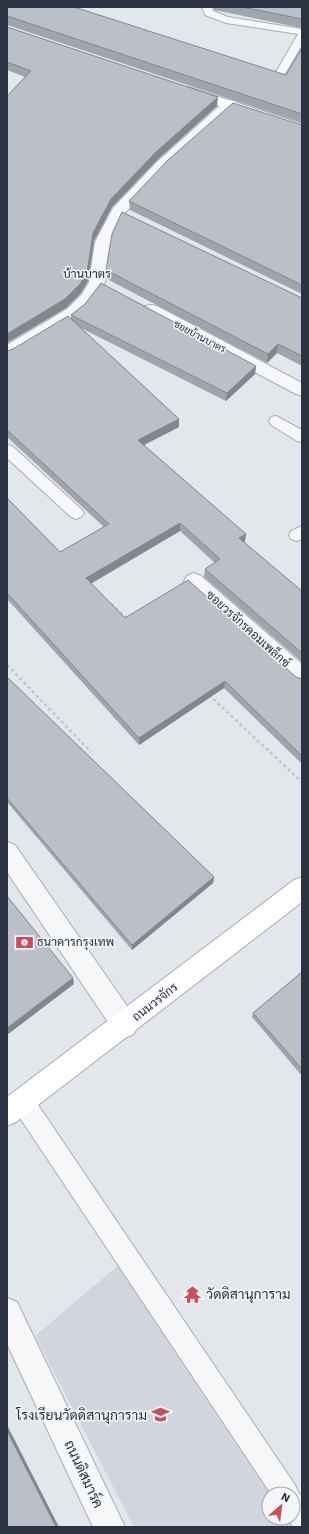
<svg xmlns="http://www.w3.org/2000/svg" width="309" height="1534" font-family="'Work Sans',Sarabun,sans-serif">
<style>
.built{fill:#d2d5dd;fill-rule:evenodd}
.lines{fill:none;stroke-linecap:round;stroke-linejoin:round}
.lane-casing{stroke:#a8adb5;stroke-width:2}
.street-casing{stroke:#a8adb5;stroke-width:2}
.secondary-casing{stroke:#a8adb5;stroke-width:2}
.path{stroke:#c1c4ca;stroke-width:2.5;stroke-dasharray:3 3;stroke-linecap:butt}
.lane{fill:#f6f7f9;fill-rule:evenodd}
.street{fill:#f6f7f9;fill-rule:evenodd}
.secondary{fill:#fff;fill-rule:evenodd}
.wall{fill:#a1a4ac}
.shaded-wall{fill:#83868c}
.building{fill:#bbbfc8;stroke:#83868c}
.labels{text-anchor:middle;stroke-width:3;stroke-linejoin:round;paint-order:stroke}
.far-street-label{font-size:10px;fill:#2b3343;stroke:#f3f5f8}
.far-quarter-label{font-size:12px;fill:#1d2434;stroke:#f3f5f8}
.street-label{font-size:12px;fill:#2b3343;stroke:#f3f5f8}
.poi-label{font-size:12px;fill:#2b3343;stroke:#f3f5f8;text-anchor:start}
.near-poi-label{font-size:14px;fill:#2b3343;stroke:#f3f5f8;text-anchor:start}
.near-street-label{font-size:14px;fill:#2b3343;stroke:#f3f5f8}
</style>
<rect width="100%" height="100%" fill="#e3e6eb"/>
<path class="built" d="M134,1252l168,247v28h-168l-99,-191zM269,1494h24v24h-24z"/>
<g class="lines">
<defs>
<path id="lane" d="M202,7h10l1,4 15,6 74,12v16l-20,34h-8l-1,-2 25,-43 -72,-11 -21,-8z
M276,416l26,14v12l-5,-1 -26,-16 -2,-4 2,-4z
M7,445l5,1 69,63 3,4 -3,4 -5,2 -5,-2 -64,-59z
M302,526v13l-5,2 -6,-2 -2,-4 2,-4z
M22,1090l8,3 265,392 4,9 3,2v31h-9l-6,-9h6v-24h-22l-257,-385 -3,-8 3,-8z"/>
<path id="street" d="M230,100l5,1 2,3 -2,3 -68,61 -42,45 -14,29 -6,40 -10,19 -16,16 -66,39 -6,2v-13l60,-36 15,-15 7,-12 6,-40 18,-34 44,-46 68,-61z
M151,305l6,1 145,77v13l-6,-2 -151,-80 -2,-4 2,-4z
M194,573l7,3 101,88v22l-7,-3 -108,-97 -3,-5 3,-5z
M7,842l8,3 119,171 4,9 -4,9 -9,4 -9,-4 -109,-162z
M7,1298l10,4 108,225h-32l-86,-183z"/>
<path id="secondary" d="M188,87l114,37v9l-119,-39 -2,-3 2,-3z
M302,877v25l-286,220 -9,4v-29l287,-217z"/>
</defs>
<use href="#lane" class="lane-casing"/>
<use href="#street" class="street-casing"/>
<use href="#secondary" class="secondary-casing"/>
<path class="path" d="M111,604l17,15
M7,665l84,87
M209,695l93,87"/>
<use href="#lane" class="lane"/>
<use href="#street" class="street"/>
<use href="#secondary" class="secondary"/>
</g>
<path class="wall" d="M7,7l279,68 16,-27v75l-295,-98z
M213,7h89v21l-88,-18z
M7,27l210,79 -61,55 -44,46 -18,34 -6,40 -7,12 -15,15 -59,35v-247l18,-19 -18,-7z
M302,125v169l-172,-84 -1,-9z
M106,270l196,28v68l-25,-13 -10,10 -160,-84z
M71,315l185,51 -1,8 -29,27 -145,-73 98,91v8l-35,18 102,89 -2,8 58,49v71l-98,-85 1,-8 10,-6 -35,-32 -89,53 34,34 177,61v85l-78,-76 -85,57 -132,-146v-101l53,54 44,-25 -97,-90v-86l6,-2 58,-30z
M7,677l207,200 -1,6 -81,67 -125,-148z
M302,972v104l-50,-59 1,-4z"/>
<path class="shaded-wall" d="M218,97l-1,9 -61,55 -44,46 -18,34 -6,40 -7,12 -15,15 -59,35v-9l86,-101 18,-34 45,-47z
M278,344l-1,9 -10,10 1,-9z
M256,366l-1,8 -29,27 1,-8z
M179,419v8l-41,21v-8z
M180,523v8l-94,55v-8z
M246,534l-1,8 -6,4v-8z
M225,681l-1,7 -85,57v-7z
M214,877l-1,6 -81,67v-5z
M73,978l1,6 -67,51v-7z
M7,1425l52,102h-3l-49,-96z"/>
<path class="building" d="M7,7h67l212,68 16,-27v66l-295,-98z
M242,7h60v12z
M7,27l211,70 -62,55 -45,47 -18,34 -6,40 -7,11 -15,15 -58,35v-238l24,-25 -24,-9z
M233,103l69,22v160l-173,-84 39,-41z
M122,212l180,86v58l-24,-12 -10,10 -162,-84 6,-36z
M101,283l155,83 -29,27 -156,-78 14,-11z
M68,316l111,103 -41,21 108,94 -7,4 63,53v62l-97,-84 15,-10 -40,-36 -94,55 39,40 63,-38 108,97 6,2v77l-77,-75 -86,57 -132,-145v-95l53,54 49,-28 -102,-94v-79l6,-2z
M7,677l207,200 -82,68 -125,-147z
M7,896l66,82 -66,50z
M302,972v97l-49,-56z
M7,1431l49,96h-49z"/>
<defs>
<symbol id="bank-bare" viewBox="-9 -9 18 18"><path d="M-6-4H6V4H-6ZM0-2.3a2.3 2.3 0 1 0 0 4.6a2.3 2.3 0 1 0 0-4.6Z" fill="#cc4d5b" stroke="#f3f5f8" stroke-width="2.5" paint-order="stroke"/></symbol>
<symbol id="temple-bare" viewBox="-9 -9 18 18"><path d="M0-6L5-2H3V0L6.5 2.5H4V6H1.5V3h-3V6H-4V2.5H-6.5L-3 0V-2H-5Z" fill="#cc4d5b" stroke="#f3f5f8" stroke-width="2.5" paint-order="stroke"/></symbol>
<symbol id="school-bare" viewBox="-9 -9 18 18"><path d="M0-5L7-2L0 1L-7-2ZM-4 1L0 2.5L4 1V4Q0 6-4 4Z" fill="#cc4d5b" stroke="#f3f5f8" stroke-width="2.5" paint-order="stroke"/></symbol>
</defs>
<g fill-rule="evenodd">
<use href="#bank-bare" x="12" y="930" width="25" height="25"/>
<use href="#temple-bare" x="180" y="1282" width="25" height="25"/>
<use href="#school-bare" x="148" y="1402" width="25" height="25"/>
</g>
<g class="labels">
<g class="far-street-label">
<text transform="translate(200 336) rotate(28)" y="4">ซอยบ้านบาตร</text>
</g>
<g class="far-quarter-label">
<text x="87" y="278">บ้านบาตร</text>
</g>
<g class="street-label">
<text transform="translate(248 629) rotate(42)" y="4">ซอยวรจักรคอมเพล็กซ์</text>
<text transform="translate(155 1002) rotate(-38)" y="4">ถนนวรจักร</text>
</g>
<g class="poi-label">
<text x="37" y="946">ธนาคารกรุงเทพ</text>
</g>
<g class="near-poi-label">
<text x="206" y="1299">วัดดิสานุการาม</text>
<text x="147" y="1420" text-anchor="end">โรงเรียนวัดดิสานุการาม</text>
</g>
<g class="near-street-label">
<text transform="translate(84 1474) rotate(65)" y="5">ถนนดิสมาร์ค</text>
</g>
</g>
<rect width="309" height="1534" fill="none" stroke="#2b3343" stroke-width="16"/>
<g transform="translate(281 1506) rotate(28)"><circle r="19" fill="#f3f5f8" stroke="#a3a7b0"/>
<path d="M0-3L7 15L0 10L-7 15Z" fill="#cc4d5b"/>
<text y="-6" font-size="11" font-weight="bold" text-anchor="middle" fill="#2b3343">N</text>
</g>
</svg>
